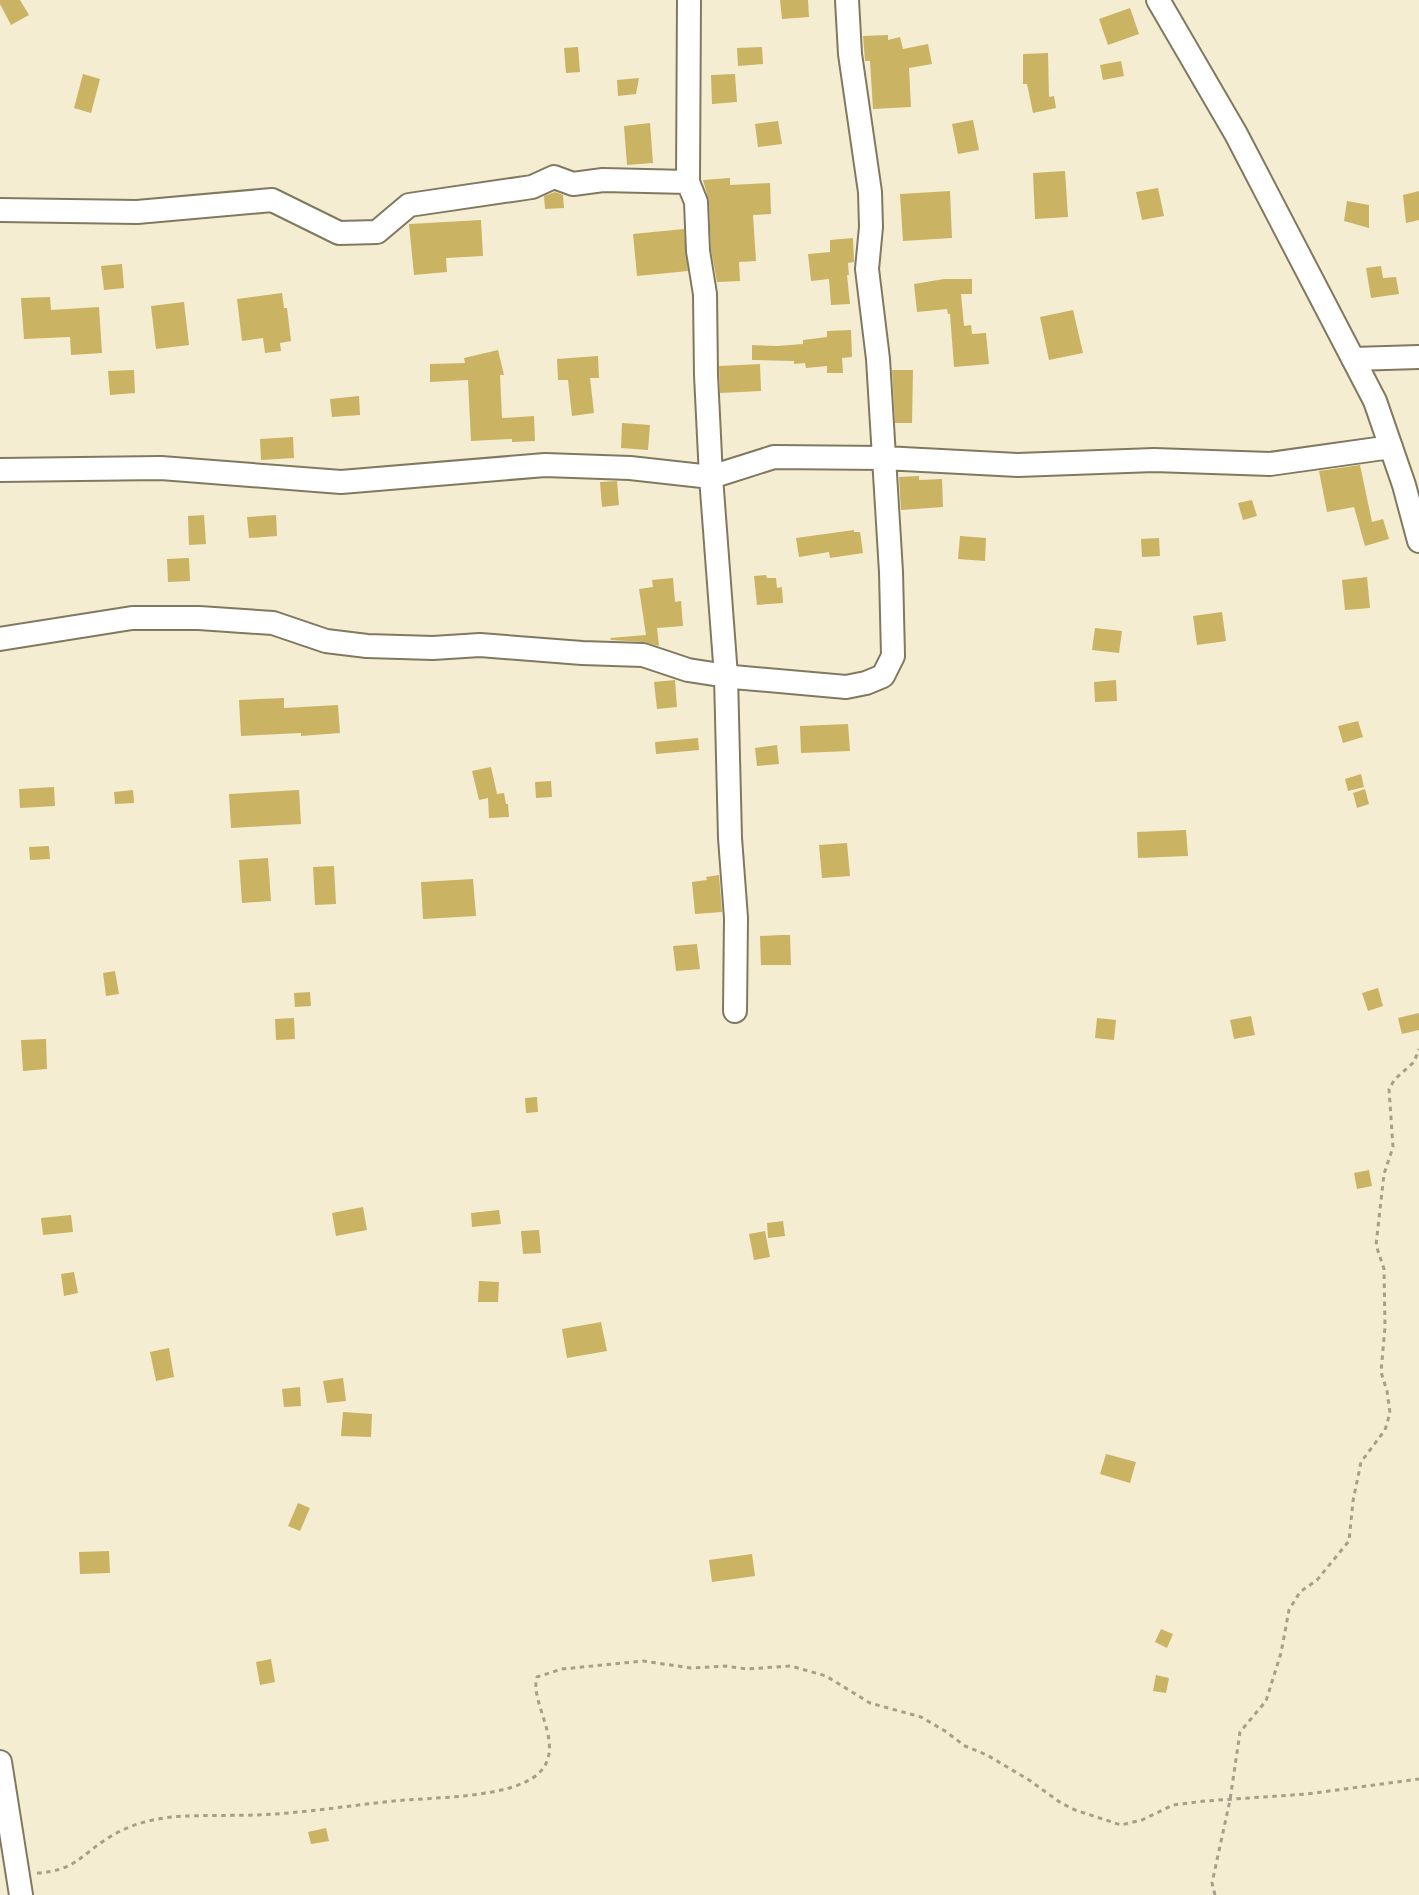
<svg xmlns="http://www.w3.org/2000/svg" width="1419" height="1895" font-family="Arial,sans-serif">
<style>
.building{fill:#cab363}
.lines{fill:none;stroke-linecap:round;stroke-linejoin:round}
.minor-casing{stroke:#807960;stroke-width:26}
.path{stroke:#a6a08b;stroke-width:3;stroke-dasharray:4.5 4.5;stroke-linecap:butt}
.minor{stroke:#fff;stroke-width:22}
</style>
<rect width="100%" height="100%" fill="#f5edd1"/>
<path class="building" d="M0,0h20l9,15 -18,10 -11,-21z
M780,0h28l1,17 -27,2z
M1130,8l9,26 -31,11 -9,-26z
M888,35v5l12,-3 3,12 25,-5 4,20 -23,4 2,39 -38,2 -3,-48h-5l-2,-25z
M578,47l2,25 -14,1 -2,-25z
M762,47l1,17 -25,2 -1,-18z
M1048,53l1,44 5,-1 2,12 -23,5 -6,-29h-4v-30z
M1121,61l3,15 -21,4 -3,-15z
M83,74l17,5 -9,34 -17,-5z
M735,74l2,28 -25,2 -1,-29z
M639,78l-3,16 -18,2 -1,-16z
M973,120l6,30 -21,4 -6,-30z
M778,121l4,23 -24,3 -3,-23z
M650,123l3,40 -26,2 -3,-39z
M1065,171l3,46 -33,2 -2,-46z
M730,178v7l40,-2 1,31 -18,1 3,46 -17,1 1,19 -23,1 -6,-32 -2,-49 -6,-21z
M1158,188l6,28 -22,4 -6,-28z
M950,191l2,47 -49,3 -3,-47z
M1419,191v29l-13,3 -3,-28z
M555,192l8,3 1,13 -19,1 -1,-13z
M1347,201l22,4v23l-25,-7z
M481,220l2,36 -37,2 1,14 -33,3 -5,-51z
M684,229l4,42 -51,5 -4,-42z
M853,238l1,24 -6,1 1,12h-2l3,29 -19,1 -2,-26 -18,2 -3,-27 22,-2v-12z
M122,264l2,24 -20,2 -3,-24z
M1381,266l2,12 13,-1 3,17 -28,4 -5,-30z
M944,279h28v15h-11l3,32 7,-1 1,9 14,-1 3,31 -35,3 -4,-53h-2l-1,-5 -30,3 -3,-28z
M282,293l2,15h3l4,33 -11,2 1,8 -16,2 -2,-15 -21,3 -5,-42z
M50,297l1,13 48,-3 3,46 -31,2 -1,-18 -46,2 -3,-41z
M184,302l5,43 -33,4 -5,-43z
M1073,310l10,43 -34,7 -9,-43z
M851,330l1,27 -10,1 1,15h-16v-7l-21,2 -1,-5 -11,1v-3l-42,-1v-15l25,1 26,-2v-4l24,-3v-6z
M498,350l6,25h-4l2,43 32,-2 1,25 -23,1v-3l-41,2 -3,-61 -38,2v-18l35,-1 -1,-5z
M598,356l1,22h-9l4,35 -22,3 -4,-36h-10l-1,-21z
M760,364l1,27 -41,2 -1,-27z
M134,370l1,23 -25,2 -2,-24z
M892,370h21l-1,53h-17z
M359,396l1,19 -28,2 -2,-18z
M622,423l28,2 -2,25 -27,-2z
M293,437l1,21 -33,2 -1,-21z
M1360,465l12,57 11,-3 6,20 -24,7 -11,-39 -27,5 -8,-41z
M919,476v4l23,-1 1,28 -42,3 -2,-33z
M617,481l2,24 -17,2 -2,-25z
M1252,500l5,16 -14,4 -5,-17z
M204,515l2,29 -17,1 -1,-29z
M276,515l1,21 -28,2 -2,-21z
M854,530v2h6l3,21 -33,5 -1,-6 -30,5 -3,-19z
M960,536l26,2 -1,23 -27,-2z
M1159,538l1,18 -18,1 -1,-18z
M189,558l1,23 -22,1 -1,-23z
M766,575l1,3h9l1,10 5,-1 1,16 -26,2 -3,-29z
M1367,577l3,31 -25,2 -3,-30z
M673,578l2,24 6,-1 2,25 -26,2 2,18 -15,-4 -33,-2 -1,-2 36,-3 -7,-46 14,-2 -1,-7z
M1222,612l4,29 -29,4 -4,-29z
M1095,628l27,3 -3,22 -27,-3z
M675,680l2,27 -20,2 -3,-27z
M1116,680l1,21 -22,1 -1,-20z
M284,698v10l54,-3 2,28 -39,3v-3l-60,3 -2,-36z
M1358,721l5,16 -20,6 -5,-17z
M848,724l2,27 -49,2 -1,-27z
M698,738l1,12 -43,4 -1,-12z
M777,745l2,19 -22,2 -2,-18z
M491,767l6,27 7,-1 2,11h2l1,13 -20,1 -1,-20 -9,2 -7,-29z
M1361,774l3,13 -16,4 -3,-12z
M551,781l1,16 -16,1 -1,-16z
M54,787l1,19 -35,2 -1,-19z
M1365,789l4,15 -12,4 -4,-15z
M133,790l1,13 -19,1 -1,-12z
M299,790l2,34 -70,4 -2,-34z
M1186,830l2,26 -50,2 -1,-26z
M847,843l3,33 -28,2 -3,-33z
M49,846l1,13 -20,1 -1,-13z
M268,858l3,43 -29,2 -3,-43z
M334,866l2,38 -21,1 -2,-38z
M719,875l3,37 -27,2 -3,-32 15,-2 -1,-3z
M473,879l3,37 -53,3 -2,-37z
M781,935h9l1,30h-30l-1,-29z
M697,944l3,25 -24,2 -3,-25z
M115,971l4,23 -13,2 -3,-23z
M1378,988l5,18 -15,5 -6,-18z
M310,992l1,14 -16,1 -1,-14z
M1419,1013v17l-17,4 -4,-16z
M1251,1016l4,19 -21,4 -4,-19z
M294,1018l1,21 -19,1 -1,-21z
M1097,1018l19,2 -2,20 -19,-2z
M46,1039l1,30 -24,2 -2,-31z
M537,1097l1,15 -12,1 -1,-15z
M1369,1170l3,16 -15,3 -3,-16z
M363,1207l4,23 -31,6 -4,-23z
M499,1210l2,14 -29,3 -1,-14z
M71,1215l2,17 -30,3 -2,-17z
M783,1221l2,15 -17,2 -1,-15z
M539,1230l2,23 -18,1 -2,-23z
M765,1231l5,26 -16,3 -5,-26z
M74,1272l4,21 -14,3 -3,-22z
M479,1281l20,1 -1,20h-20z
M601,1322l6,29 -40,7 -5,-29z
M169,1348l5,29 -18,4 -6,-29z
M343,1378l3,23 -19,2 -4,-22z
M300,1387l1,19 -17,1 -2,-18z
M343,1412l29,2 -1,23 -30,-1z
M1106,1454l30,8 -6,21 -30,-9z
M298,1503l12,5 -10,23 -12,-5z
M109,1551l1,22 -30,1 -1,-22z
M752,1554l3,22 -43,6 -3,-22z
M1161,1629l12,5 -6,14 -12,-6z
M271,1659l4,23 -15,3 -4,-23z
M1156,1675l13,3 -3,15 -13,-2z
M326,1828l3,13 -18,3 -3,-12z"/>
<g class="lines">
<defs>
<path id="minor" d="M689,0l-1,182 8,20 2,49 7,43 1,81 5,102 15,199 4,162 6,80 -1,93
M1158,0l78,134 139,267 29,84 15,56
M0,210l137,2 135,-12 67,33 38,-1 32,-27 123,-18 22,-10 19,7 30,-4 85,2
M1353,359l66,-2
M0,470l161,-2 180,14 204,-17 85,3 81,9 63,-20 110,1 134,7 136,-5 116,4 121,-17
M0,639l132,-21h67l74,5 53,18 41,5 66,2 47,-3 102,8 61,2 45,15 45,7 113,10 20,-4 17,-7 10,-20 -2,-84 -13,-213 -11,-90 4,-42 -1,-35 -20,-138 -3,-54
M0,1762l21,133"/>
</defs>
<use href="#minor" class="minor-casing"/>
<path class="path" d="M37,1873c37,-2 43,-17 71,-35 23,-15 51,-21 78,-22 30,-1 60,0 90,-2 40,-3 79,-9 118,-13 36,-4 118,-2 145,-28 28,-27 -10,-70 -2,-96l25,-8 81,-8 48,7 34,-2 22,3 44,-3 35,10 44,27 51,14 24,14 20,15 22,9 42,25 32,23 14,7 46,15 21,-5 31,-15 32,-4 102,-7 112,-15
M1215,1895l-3,-12 18,-83 10,-68 26,-31 15,-48 8,-43 11,-18 17,-12 32,-39 4,-40 8,-39 24,-32 5,-17 -3,-22 -6,-19 4,-45 -1,-58 -8,-24 8,-71 9,-27 -4,-58 6,-10 19,-17 5,-13"/>
<use href="#minor" class="minor"/>
</g>
</svg>
